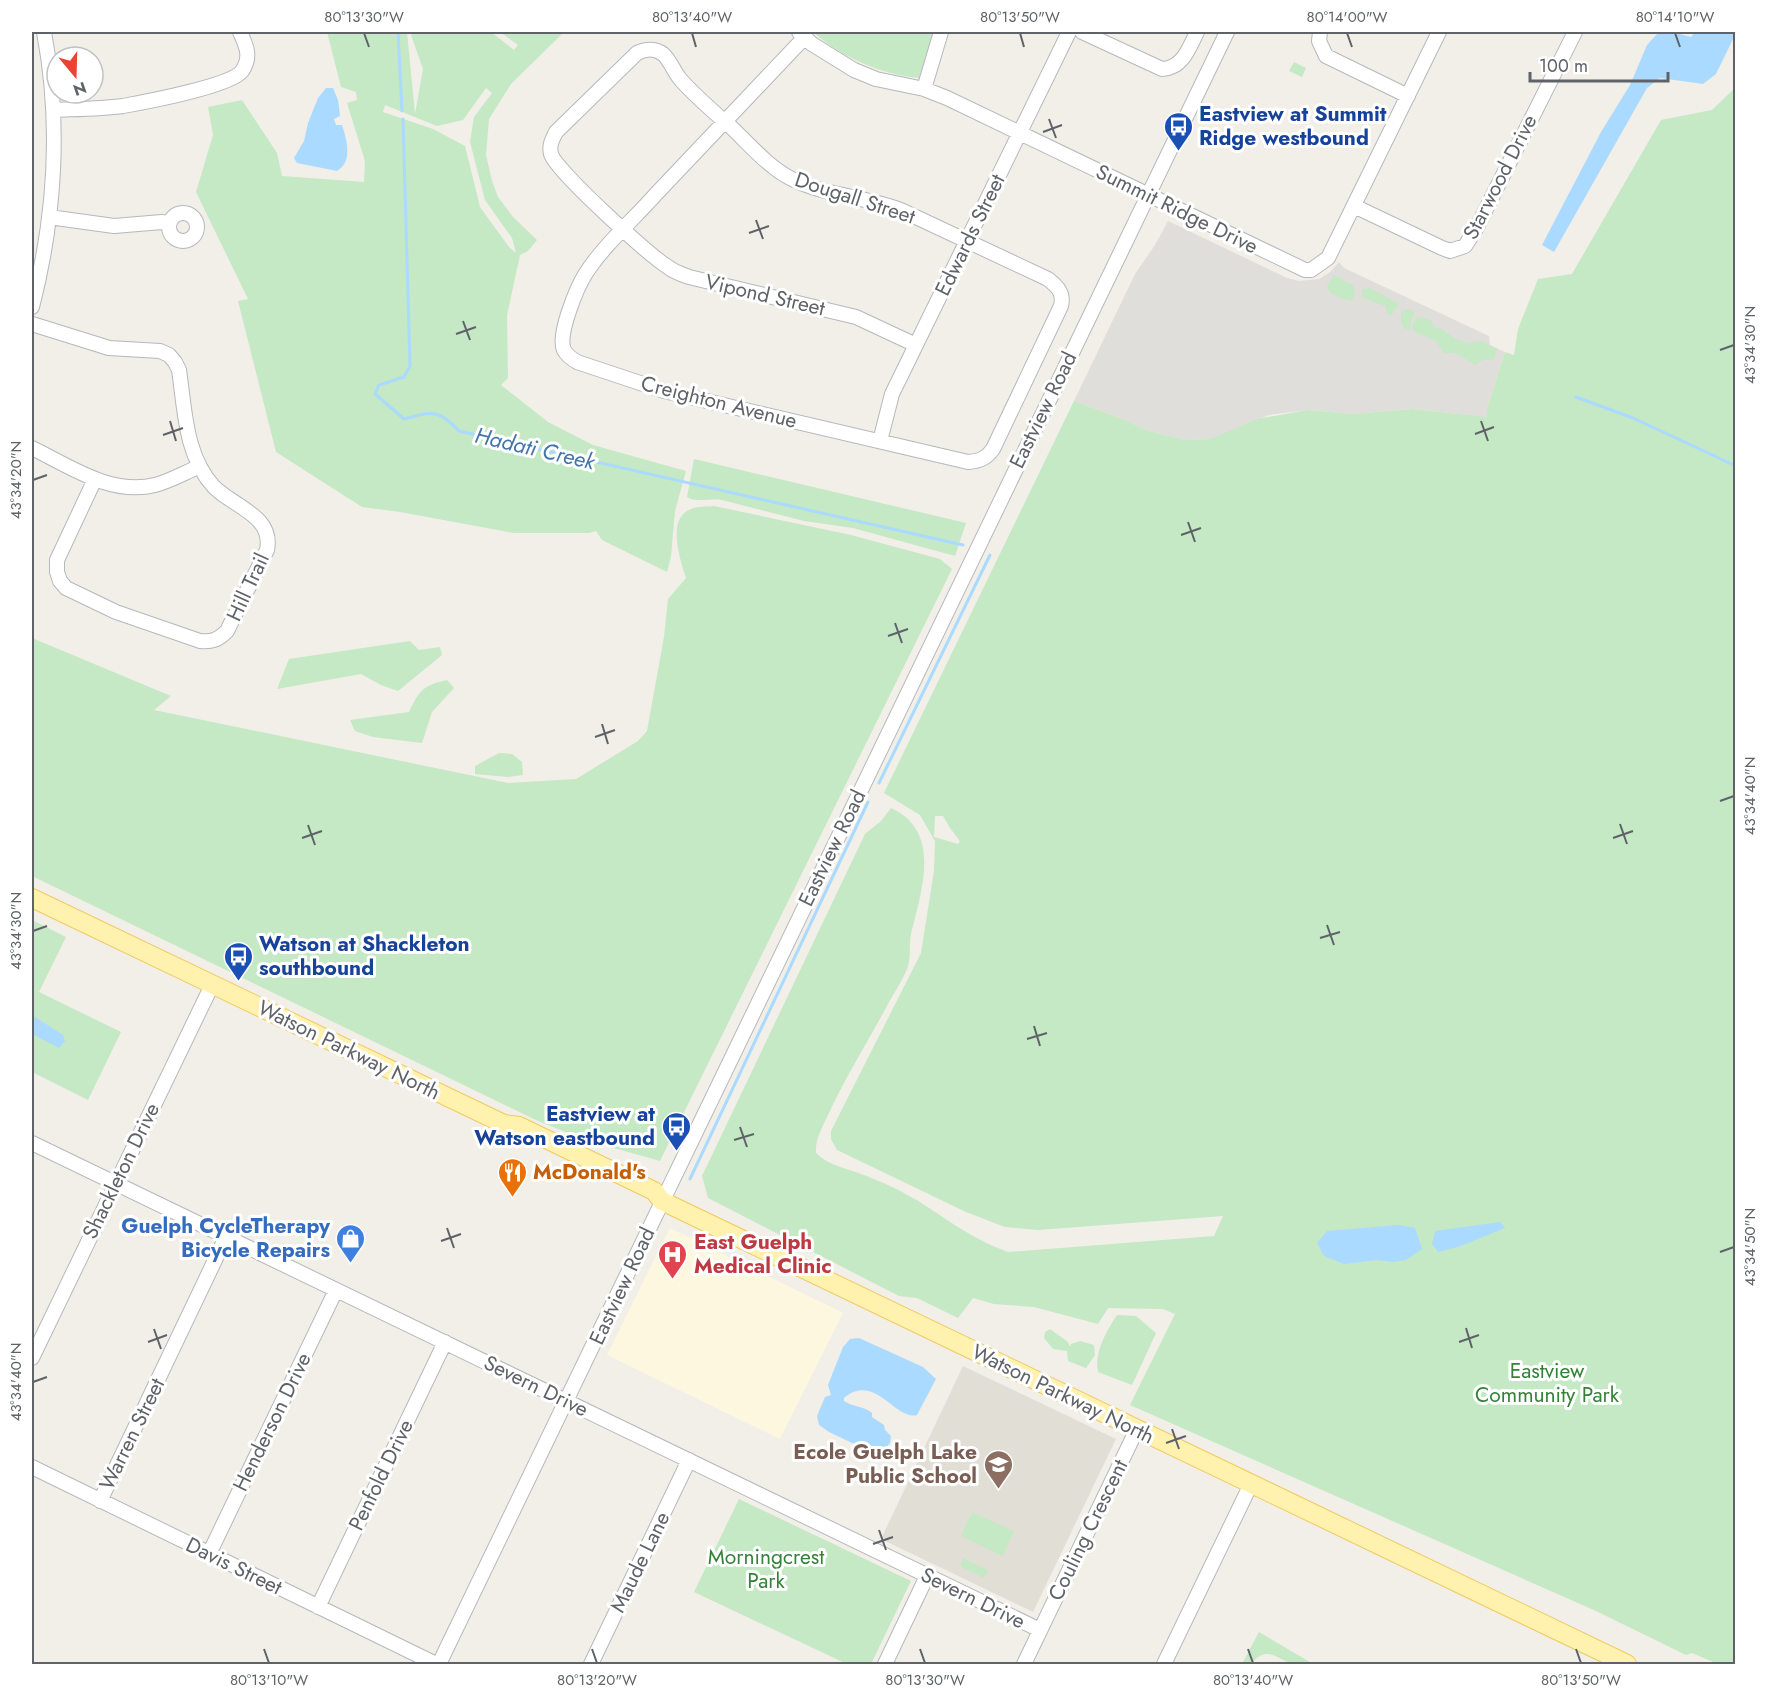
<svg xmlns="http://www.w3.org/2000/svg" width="1767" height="1696" font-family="Jost,sans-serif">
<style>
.commercial{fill:#fef7e0}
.industrial{fill:#e0deda}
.education{fill:#e1ded6}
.green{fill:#c5e8c5;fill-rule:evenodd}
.water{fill:#aadaff}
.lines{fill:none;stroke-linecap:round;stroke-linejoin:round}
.stream{stroke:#aadaff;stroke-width:3}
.minor-casing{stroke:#b5b8bc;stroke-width:16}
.major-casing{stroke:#f2c960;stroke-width:20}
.minor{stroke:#fff;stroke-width:14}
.major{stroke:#fff2af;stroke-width:18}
.ticks{fill:none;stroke:#5f6368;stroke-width:2}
.labels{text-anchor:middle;stroke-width:6;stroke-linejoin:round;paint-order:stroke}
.transit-label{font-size:21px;font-weight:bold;fill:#164399;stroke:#fff;text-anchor:start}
.street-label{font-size:21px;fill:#5f6368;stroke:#fff}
.food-label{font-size:21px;font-weight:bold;fill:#c56008;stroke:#fff;text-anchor:start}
.shop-label{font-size:21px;font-weight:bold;fill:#366cbe;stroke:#fff;text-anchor:end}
.health-label{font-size:21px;font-weight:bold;fill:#be3a42;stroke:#fff;text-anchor:start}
.park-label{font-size:21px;fill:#348238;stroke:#fff}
.education-label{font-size:21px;font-weight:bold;fill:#785e54;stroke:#fff;text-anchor:end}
.water-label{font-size:22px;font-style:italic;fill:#4174aa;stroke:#fff}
.neatline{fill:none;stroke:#5f6368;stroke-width:2}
.ticks-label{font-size:15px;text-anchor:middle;fill:#5f6368}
</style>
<rect width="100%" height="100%" fill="#f1efe8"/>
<path class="commercial" d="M670,1228l173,85 -63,126 -173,-84z"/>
<path class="industrial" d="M1168,221l119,57 12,3 20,-2 10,-6 10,-11 5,6 145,68 1,9 15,7 -18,57v8l-75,-8 -59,5 -45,-4 -39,5 -59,24 -25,1 -36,-9 -29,-13 -46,-17 61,-127 20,-29z"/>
<path class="education" d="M963,1366l153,73 -83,173 -152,-73z"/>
<path class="green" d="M327,32h80l8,82 8,-45 -13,-37h81l23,18 4,-5 -18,-13h64l-53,52 -22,35 -3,36 6,26 6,16 15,20 24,23 -9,11 -8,4 -13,60 1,63 -7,7 47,37 45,23 93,26 -11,40 -4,45 -4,16 -65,-32 -6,-9 -7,2h-75l-114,-21 -38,-5 -86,-55 -38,-151 10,-2 -52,-107 17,-57 -5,-28 34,-7 35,53 5,23 82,6 1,-21 -18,-58 10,-3 -1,-8 -15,-5zM486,88l6,5 -18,24 -4,25 15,58 27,38 4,15 -7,-6 -29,-40 -15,-61 -32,-17 -50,-17 2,-7 52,21 26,-6z
M813,32h120l-13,46c-38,-3 -79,-21 -107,-46z
M1294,62l12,6 -4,9 -13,-6z
M1735,88v1576h-17l-26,-11 -6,2 -90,-44 -466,-206 45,-91 -12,-5 -55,-1 -10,16 -64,-17 -40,-3 -21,-6 -15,20 -41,-20 -18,-2 -191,-98 -6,-22 163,-342 16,-13 10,-13c52,24 30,83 20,126 -2,10 0,22 -3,32 -4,12 -13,25 -19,36 -20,38 -43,74 -61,113 -6,13 -13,24 -12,38 11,12 30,15 45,21 22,8 43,18 62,30 27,18 54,37 85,48l206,-16 9,-20 -185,14 -33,-3 -39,-15 -129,-62 -6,-11v-8l90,-178 13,-82 1,-30 -15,-26 -36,-22 190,-392 46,17 29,13 36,9 25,-1 47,-20 51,-9 45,4 59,-5 75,8v-8l18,-57 9,3 4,-26 20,-50 34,-5 89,-154 51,-10zM935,816h8l7,12 10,13 -2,3 -24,-7z
M1334,275l19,10 2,8 -3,8 -7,-1 -15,-7 -3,-8z
M1370,288l29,16 -8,12 -4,-2 -2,-8 -22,-8 -2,-8z
M1408,309l7,2 -4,10v8h-6l-4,-6v-11z
M1416,317l14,2 4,8 8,2 13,10 14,4 13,-2 15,8 -3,11h-11l-8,5 -19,-12h-12l-8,-12 -21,-9 -3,-5z
M694,459l272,64 -11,33 -102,-28 -49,-7 -82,-21c-11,-2 -26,3 -35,-3z
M714,506l137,29 89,24 12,10 -292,592 -74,-21 -48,-19 -506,-245v-238l139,58 -17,14 354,73 68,-4 62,-38 9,-10 17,-94 4,-38 18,-21c-6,-19 -20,-60 5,-69 6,-3 16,-2 23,-3z
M410,641l9,9 21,-3 2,8 -44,36 -17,-6 -20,-11 -84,15 12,-30z
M447,680l7,8 -22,24 -10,31 -49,-6 -18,-6 -5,-11 59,-8c10,-21 14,-27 38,-32z
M499,753l13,1 10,8 1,13 -15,2 -33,-3v-8z
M32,920l34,17 -27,55 82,40 -33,68 -56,-28z
M1117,1315l19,1 20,17 -24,52 -34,-13c-4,-20 8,-40 19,-57z
M1050,1329l18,13 2,5 1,-3 9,-3 14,4 1,10 -9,13 -18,-7 -1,-10 -14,-2 -9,-11 1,-6z
M739,1499l172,82 -40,83h-24l-153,-72z
M972,1512l42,19 -11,25 -42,-20z
M963,1558l25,12 -4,8 -24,-12z
M1259,1632l54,32c-6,1 -13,2 -19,0 -16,-3 -26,-21 -43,0h-9z"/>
<path class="water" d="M1659,32h13l19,5 4,-5h40v3l-19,39 -13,10 -43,-6 -13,10 -93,164 -12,-7 59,-113 29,-47 17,-40z
M326,88h7l5,12 2,16 -6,3 2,6h6c5,15 11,37 -5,46l-40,-8 -3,-5 10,-17 4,-18 10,-25z
M32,1015l31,20 2,6 -6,7 -27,-14z
M1500,1222l5,6 -44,18 -23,6 -6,-8 3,-13z
M1399,1225l16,3 7,21 -16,11 -13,2 -16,-2 -33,4 -20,-8 -7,-13 10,-12z
M859,1338l64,29 13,12 -19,36c-22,6 -42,-43 -73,-17v3c9,6 20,5 28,12v4l12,8 1,5 6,6 -1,7 -7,9 -14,-1 -40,-19 -10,-7 -2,-9 8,-19 6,-2 -3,-10 15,-38 7,-8z"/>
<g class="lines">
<path class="stream" d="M398,32l4,79
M403,119l7,247 -6,11 -25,8 -4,9 29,25c27,-8 35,-10 55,12l504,114
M1576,397l57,21 103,48
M879,783l111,-228
M690,1179l178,-377
M885,1450l5,4"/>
<defs>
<path id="minor" d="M799,32l13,12 42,26 22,9 48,10 23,9 358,172h6l17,-12 111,-226
M1082,32l80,37c21,-1 27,-21 35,-37
M1320,32l-1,9 7,15 82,40
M804,38c-49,52 -99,104 -148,156 -22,25 -52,51 -70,79 -9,14 -29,62 -22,77 3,6 8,9 13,12l87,29 304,71c11,-1 18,-3 25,-13l68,-143c3,-13 -3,-19 -13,-27l-145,-68c-35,-14 -75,-15 -109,-31 -24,-11 -44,-35 -63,-53 -17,-15 -35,-30 -50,-47 -7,-7 -10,-19 -18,-26 -8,-6 -18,-5 -26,-1l-81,79c-4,8 -7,13 -5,22 5,17 98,101 117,113 6,5 13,7 21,10l167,40 60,28
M924,89l17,-57
M53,110c23,-1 47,-1 70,-4 22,-4 108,-20 119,-35 10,-14 4,-26 -2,-39
M1354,206l88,42 8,3 15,-5 12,-19 98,-195
M169 227a14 14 0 1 1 28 0a14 14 0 1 1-28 0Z
M49,217l65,9 48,-4 6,2
M32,307c23,-89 29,-184 12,-275
M32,324l77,24 51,3 9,4 6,7 4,8c6,40 6,86 35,117 20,20 60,29 53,63l-40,81c-9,9 -15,11 -27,10l-84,-29 -50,-24 -6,-7 -3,-9v-12l38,-81
M880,441l12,-47 177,-362
M32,448c37,18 79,48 123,37 15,-4 29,-12 43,-18
M32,1143l1008,487
M32,1358l180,-373
M32,1467l404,197
M100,1501l126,-264
M209,1554l127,-264
M318,1607l127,-265
M439,1664l788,-1632
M591,1664l98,-204
M885,1664l42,-88
M1024,1664l113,-235
M1164,1664l87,-180"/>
<path id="major" d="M32,898l472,226 15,2 135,65 8,10 965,463"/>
</defs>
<use href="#minor" class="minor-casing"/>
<use href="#major" class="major-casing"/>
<use href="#minor" class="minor"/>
<use href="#major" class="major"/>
</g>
<path class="ticks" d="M364,33l5,14M692,33l4,14M1020,33l4,14M1347,33l5,14M1675,33l5,14M1049,119l7,19M1043,132l19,-7M756,220l7,19M749,233l20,-7M463,321l7,19M456,334l20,-7M1720,350l14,-5M170,421l6,20M1481,421l7,20M1475,434l19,-7M163,435l20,-7M33,480l14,-5M1188,522l7,20M1181,535l20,-7M895,623l7,20M888,636l20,-7M602,724l6,20M595,737l20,-7M1720,801l14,-5M1620,824l7,20M308,825l7,20M302,838l20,-7M1613,838l20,-7M1327,925l7,20M33,931l14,-5M1320,938l20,-6M1034,1026l6,20M1027,1039l20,-6M740,1127l7,20M734,1140l20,-6M447,1228l7,20M441,1241l20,-7M1720,1252l14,-5M1466,1328l6,20M154,1329l7,20M148,1342l19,-7M1459,1342l20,-7M33,1382l14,-5M1172,1429l7,20M1166,1443l20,-7M879,1530l7,20M873,1544l20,-7M264,1649l5,14M592,1649l5,14M920,1649l5,14M1248,1649l5,14M1576,1649l5,14"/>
<defs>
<symbol id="bus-pin" viewBox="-11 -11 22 30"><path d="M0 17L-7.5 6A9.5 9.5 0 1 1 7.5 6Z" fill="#1a4fb4" stroke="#fff"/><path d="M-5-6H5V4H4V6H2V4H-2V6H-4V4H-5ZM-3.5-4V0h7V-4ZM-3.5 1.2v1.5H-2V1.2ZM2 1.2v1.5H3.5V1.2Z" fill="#fff"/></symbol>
<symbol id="restaurant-pin" viewBox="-11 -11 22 30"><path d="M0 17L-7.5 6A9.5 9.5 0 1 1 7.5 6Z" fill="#e8710a" stroke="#fff"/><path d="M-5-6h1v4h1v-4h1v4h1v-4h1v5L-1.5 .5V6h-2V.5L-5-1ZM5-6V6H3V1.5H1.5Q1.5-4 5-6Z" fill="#fff"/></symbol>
<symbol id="shop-pin" viewBox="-11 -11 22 30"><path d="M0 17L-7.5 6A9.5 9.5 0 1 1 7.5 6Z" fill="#3f7fe0" stroke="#fff"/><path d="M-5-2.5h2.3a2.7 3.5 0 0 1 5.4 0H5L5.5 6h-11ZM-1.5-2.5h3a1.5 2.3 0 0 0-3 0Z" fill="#fff"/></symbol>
<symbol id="hospital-pin" viewBox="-11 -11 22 30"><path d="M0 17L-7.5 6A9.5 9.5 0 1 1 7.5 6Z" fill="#e0444e" stroke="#fff"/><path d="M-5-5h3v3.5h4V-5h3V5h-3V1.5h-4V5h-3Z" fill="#fff"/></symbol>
<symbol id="school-pin" viewBox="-11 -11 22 30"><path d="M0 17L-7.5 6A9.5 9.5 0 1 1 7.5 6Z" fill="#8d6e63" stroke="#fff"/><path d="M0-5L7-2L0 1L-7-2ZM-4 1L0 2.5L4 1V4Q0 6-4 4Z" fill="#fff"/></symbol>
</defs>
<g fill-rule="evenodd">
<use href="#bus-pin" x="1162" y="110" width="33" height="45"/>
<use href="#bus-pin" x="222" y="940" width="33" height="45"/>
<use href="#bus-pin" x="660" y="1110" width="33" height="45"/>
<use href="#restaurant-pin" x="496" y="1156" width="33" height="45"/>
<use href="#shop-pin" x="334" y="1222" width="33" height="45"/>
<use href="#hospital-pin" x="656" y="1238" width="33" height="45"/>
<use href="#school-pin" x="982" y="1448" width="33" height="45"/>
</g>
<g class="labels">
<g class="transit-label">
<text x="1199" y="121">Eastview at Summit<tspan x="1199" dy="24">Ridge westbound</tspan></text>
<text x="259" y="951">Watson at Shackleton<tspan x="259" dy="24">southbound</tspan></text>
<text x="655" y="1121" text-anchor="end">Eastview at<tspan x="655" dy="24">Watson eastbound</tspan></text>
</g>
<g class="street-label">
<text transform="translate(1500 177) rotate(-63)" y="7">Starwood Drive</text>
<text transform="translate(855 198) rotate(18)" y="7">Dougall Street</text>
<text transform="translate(1177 209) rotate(26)" y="7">Summit Ridge Drive</text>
<text transform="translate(970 235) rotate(-64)" y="7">Edwards Street</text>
<text transform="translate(765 295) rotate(13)" y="7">Vipond Street</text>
<text transform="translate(719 402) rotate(14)" y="7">Creighton Avenue</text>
<text transform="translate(1043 410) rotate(-64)" y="7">Eastview Road</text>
<text transform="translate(248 587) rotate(-65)" y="7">Hill Trail</text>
<text transform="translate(832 848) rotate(-64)" y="7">Eastview Road</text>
<text transform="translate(349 1050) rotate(26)" y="7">Watson Parkway North</text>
<text transform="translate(121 1171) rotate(-64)" y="7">Shackleton Drive</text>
<text transform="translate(622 1286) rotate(-65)" y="7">Eastview Road</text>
<text transform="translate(536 1386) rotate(26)" y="7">Severn Drive</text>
<text transform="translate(1063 1394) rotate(26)" y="7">Watson Parkway North</text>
<text transform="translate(272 1422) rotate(-64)" y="7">Henderson Drive</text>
<text transform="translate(132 1434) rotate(-64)" y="7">Warren Street</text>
<text transform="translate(381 1475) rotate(-64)" y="7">Penfold Drive</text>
<text transform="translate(1088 1530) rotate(-64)" y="7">Couling Crescent</text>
<text transform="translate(640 1562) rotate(-64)" y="7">Maude Lane</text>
<text transform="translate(234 1566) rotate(26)" y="7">Davis Street</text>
<text transform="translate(973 1598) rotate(26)" y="7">Severn Drive</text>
</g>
<g class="food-label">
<text x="533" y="1179">McDonald's</text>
</g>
<g class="shop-label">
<text x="330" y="1233">Guelph CycleTherapy<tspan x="330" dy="24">Bicycle Repairs</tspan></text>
</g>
<g class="health-label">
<text x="694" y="1249">East Guelph<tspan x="694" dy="24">Medical Clinic</tspan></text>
</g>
<g class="park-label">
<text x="1547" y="1378">Eastview<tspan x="1547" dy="24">Community Park</tspan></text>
<text x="766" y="1564">Morningcrest<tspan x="766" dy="24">Park</tspan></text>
</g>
<g class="education-label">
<text x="977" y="1459">Ecole Guelph Lake<tspan x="977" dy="24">Public School</tspan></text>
</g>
<g class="water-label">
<text transform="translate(535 448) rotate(13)" y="8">Hadati Creek</text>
</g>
</g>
<rect width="1767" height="1696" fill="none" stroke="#ffffff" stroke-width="66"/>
<g transform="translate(75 75) rotate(161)"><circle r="28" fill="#ffffff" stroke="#bfc1c3" stroke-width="1.5"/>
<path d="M0-4.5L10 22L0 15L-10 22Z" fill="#ea4335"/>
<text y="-9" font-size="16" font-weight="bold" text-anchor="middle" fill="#5f6368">N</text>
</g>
<path d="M1530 72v9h138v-9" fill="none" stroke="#5f6368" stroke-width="3"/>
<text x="1539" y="72" font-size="18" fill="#5f6368" stroke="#ffffff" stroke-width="4.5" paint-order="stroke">100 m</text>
<rect x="33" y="33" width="1701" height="1630" class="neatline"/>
<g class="ticks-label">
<text x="364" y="22">80°13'30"W</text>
<text x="692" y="22">80°13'40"W</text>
<text x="1020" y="22">80°13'50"W</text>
<text x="1347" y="22">80°14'00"W</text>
<text x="1675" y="22">80°14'10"W</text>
<text transform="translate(1750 345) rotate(-90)" y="5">43°34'30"N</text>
<text transform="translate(16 480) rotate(-90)" y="5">43°34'20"N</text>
<text transform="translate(1750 796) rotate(-90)" y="5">43°34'40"N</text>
<text transform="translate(16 931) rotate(-90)" y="5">43°34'30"N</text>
<text transform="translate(1750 1247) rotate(-90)" y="5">43°34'50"N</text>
<text transform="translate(16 1382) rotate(-90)" y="5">43°34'40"N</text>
<text x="269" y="1685">80°13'10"W</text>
<text x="597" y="1685">80°13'20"W</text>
<text x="925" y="1685">80°13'30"W</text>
<text x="1253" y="1685">80°13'40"W</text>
<text x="1581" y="1685">80°13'50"W</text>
</g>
</svg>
